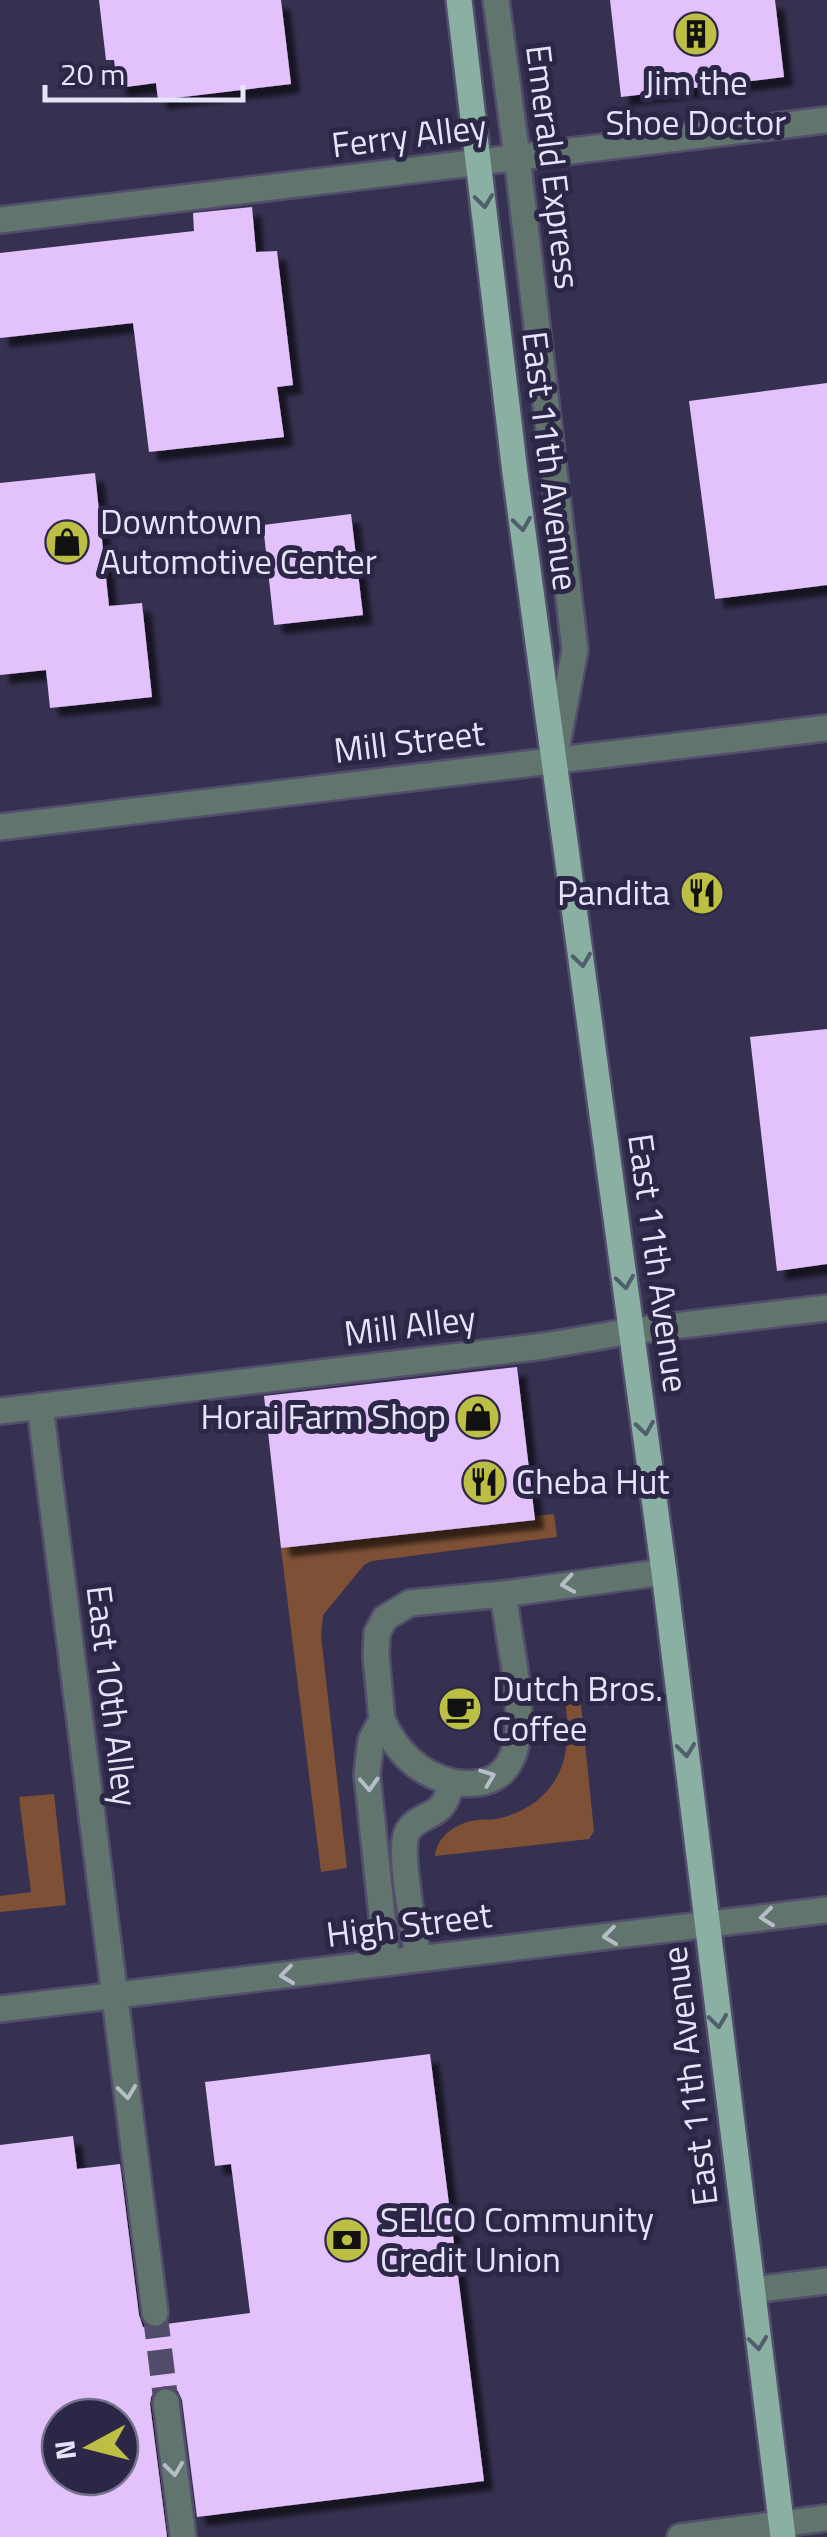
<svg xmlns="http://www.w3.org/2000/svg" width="827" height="2537" font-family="'Titillium Web',sans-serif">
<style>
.green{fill:#7e5136}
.building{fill:#e3c1fb;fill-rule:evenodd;filter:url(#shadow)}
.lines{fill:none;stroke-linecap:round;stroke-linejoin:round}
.minor-tunnel{stroke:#504c6a;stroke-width:25;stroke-dasharray:25 12;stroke-linecap:butt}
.minor-casing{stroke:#524e6c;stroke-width:30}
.major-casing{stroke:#524e6c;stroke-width:30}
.minor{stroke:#61746d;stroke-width:25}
.major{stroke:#89b0a2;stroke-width:25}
.oneway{stroke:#515e6b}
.oneway2{stroke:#b7bdc7}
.labels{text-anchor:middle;stroke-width:10;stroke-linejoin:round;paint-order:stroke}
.poi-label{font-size:35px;fill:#e6e4f8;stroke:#2c2746;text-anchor:start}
.street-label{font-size:35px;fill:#e6e4f8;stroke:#2c2746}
</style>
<defs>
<filter id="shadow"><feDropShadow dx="9" dy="9" stdDeviation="2.5" flood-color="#0009"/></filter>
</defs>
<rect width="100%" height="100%" fill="#363151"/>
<path class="green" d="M554,1514l3,23 -185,24 -8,4 -41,50 -2,20 26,233 -26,4 -40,-324 253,-28 1,-4z
M579,1685l15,146 -5,8 -154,17c2,-21 23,-34 43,-36 8,-1 16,0 23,-2 35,-9 60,-33 65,-69 4,-20 0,-41 -3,-62z
M54,1794l12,111 -66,7v-16l31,-4 -12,-95z"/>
<path class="building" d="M99,0h182l10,84 -133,16 -2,-17 -38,5 -4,-28h-8z
M610,0h165l9,77 -163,20z
M252,207l4,45 21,-1 16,134 -16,2 7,50 -135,15 -16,-129 -133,15v-85l194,-22 -1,-18z
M827,383v202l-112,14 -26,-198z
M95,473l14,133 33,-3 10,94 -102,11 -4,-38 -46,5v-192z
M351,514l12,101 -89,10 -11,-100z
M827,1029v235l-50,7 -27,-234z
M517,1367l18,153 -254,28 -17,-152z
M430,2054l54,427 -287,36 -15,-117 -4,-9 -13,-5 -10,4 -4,7 -1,7 17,133h-167v-392l73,-9 4,33 43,-5 19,151 4,12 15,2 8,-5 84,-11 -19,-149 -16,2 -10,-84zM60,2417h60v60h-60z"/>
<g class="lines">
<path class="minor-tunnel" d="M155,2313l11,89"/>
<defs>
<path id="minor" d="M496,0l21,157 58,493 -20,105
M0,220l827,-100
M0,827l827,-99
M40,1406l115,907
M0,1411l544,-65 88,-15 195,-23
M382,1720c14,31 36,54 70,62
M418,1959c-3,-24 -20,-108 -11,-126 7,-16 28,-16 36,-29 5,-6 6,-15 9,-22 79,14 69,-66 62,-118 -4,-23 -7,-47 -11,-70
M387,1963l-20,-189 4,-34 11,-20 -6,-64 1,-23 8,-15 25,-15 93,-9 161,-22
M0,2009l827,-99
M752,2290l75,-9
M166,2402l17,135
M680,2537l147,-19"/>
<path id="major" d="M459,0l56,473 149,1099 119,965"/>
</defs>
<use href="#minor" class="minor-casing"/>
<use href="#major" class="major-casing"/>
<use href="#minor" class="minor"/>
<use href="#major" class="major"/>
</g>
<defs><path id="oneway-chevron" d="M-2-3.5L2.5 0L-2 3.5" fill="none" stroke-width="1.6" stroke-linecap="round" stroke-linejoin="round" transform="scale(2.5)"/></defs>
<g class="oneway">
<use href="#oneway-chevron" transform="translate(484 201) rotate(83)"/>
<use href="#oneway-chevron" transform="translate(522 524) rotate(82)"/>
<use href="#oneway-chevron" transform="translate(582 960) rotate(82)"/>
<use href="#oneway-chevron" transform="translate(625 1282) rotate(82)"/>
<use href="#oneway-chevron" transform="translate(645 1428) rotate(82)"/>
<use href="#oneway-chevron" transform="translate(686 1750) rotate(83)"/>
<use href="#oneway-chevron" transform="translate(718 2021) rotate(83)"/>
<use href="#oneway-chevron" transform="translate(758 2343) rotate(83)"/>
</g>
<g class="oneway2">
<use href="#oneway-chevron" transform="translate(568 1584) rotate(171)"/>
<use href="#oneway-chevron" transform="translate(488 1777) rotate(-21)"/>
<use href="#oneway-chevron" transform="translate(369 1784) rotate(87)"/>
<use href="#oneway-chevron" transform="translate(767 1917) rotate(174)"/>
<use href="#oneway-chevron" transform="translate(610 1936) rotate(173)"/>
<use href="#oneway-chevron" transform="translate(287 1975) rotate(173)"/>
<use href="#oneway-chevron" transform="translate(127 2092) rotate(83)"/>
<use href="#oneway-chevron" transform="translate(174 2469) rotate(83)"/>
</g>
<defs>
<symbol id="building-disc" viewBox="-11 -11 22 22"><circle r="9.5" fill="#bcbf44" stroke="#2c2746"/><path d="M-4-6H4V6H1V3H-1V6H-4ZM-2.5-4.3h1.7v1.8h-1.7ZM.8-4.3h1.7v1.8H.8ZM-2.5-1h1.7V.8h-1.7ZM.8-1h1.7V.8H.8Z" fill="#111"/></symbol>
<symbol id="shop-disc" viewBox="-11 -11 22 22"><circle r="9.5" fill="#bcbf44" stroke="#2c2746"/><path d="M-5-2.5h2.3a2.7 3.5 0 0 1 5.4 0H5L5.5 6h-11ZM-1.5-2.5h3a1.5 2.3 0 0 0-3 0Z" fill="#111"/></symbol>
<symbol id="restaurant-disc" viewBox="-11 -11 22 22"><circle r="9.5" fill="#bcbf44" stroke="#2c2746"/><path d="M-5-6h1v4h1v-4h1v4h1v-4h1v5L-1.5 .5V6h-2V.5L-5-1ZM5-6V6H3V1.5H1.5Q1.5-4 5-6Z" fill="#111"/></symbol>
<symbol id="cafe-disc" viewBox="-11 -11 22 22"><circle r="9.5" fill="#bcbf44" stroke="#2c2746"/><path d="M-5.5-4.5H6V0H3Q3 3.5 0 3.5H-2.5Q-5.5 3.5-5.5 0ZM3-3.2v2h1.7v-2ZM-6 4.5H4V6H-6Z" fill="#111"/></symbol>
<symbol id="bank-disc" viewBox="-11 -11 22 22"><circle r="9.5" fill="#bcbf44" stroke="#2c2746"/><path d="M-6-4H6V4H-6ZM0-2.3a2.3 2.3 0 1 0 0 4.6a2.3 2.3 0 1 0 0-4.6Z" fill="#111"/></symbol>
</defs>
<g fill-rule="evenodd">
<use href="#building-disc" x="671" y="9" width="50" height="50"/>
<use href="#shop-disc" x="42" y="517" width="50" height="50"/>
<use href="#restaurant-disc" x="677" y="868" width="50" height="50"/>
<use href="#shop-disc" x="453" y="1392" width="50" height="50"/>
<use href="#restaurant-disc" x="459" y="1457" width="50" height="50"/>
<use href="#cafe-disc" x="435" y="1684" width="50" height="50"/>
<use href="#bank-disc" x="322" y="2215" width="50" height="50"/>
</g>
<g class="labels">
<g class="poi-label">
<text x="696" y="95" text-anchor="middle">Jim the<tspan x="696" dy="40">Shoe Doctor</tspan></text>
<text x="100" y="534">Downtown<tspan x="100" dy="40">Automotive Center</tspan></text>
<text x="670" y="905" text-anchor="end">Pandita</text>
<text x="446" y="1429" text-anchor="end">Horai Farm Shop</text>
<text x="516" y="1494">Cheba Hut</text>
<text x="492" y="1701">Dutch Bros.<tspan x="492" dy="40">Coffee</tspan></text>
<text x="380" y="2232">SELCO Community<tspan x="380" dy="40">Credit Union</tspan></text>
</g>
<g class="street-label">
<text transform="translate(409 136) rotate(-7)" y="12">Ferry Alley</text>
<text transform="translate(553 167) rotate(83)" y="12">Emerald Express</text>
<text transform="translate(550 461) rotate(83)" y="12">East 11th Avenue</text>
<text transform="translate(409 742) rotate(-7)" y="12">Mill Street</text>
<text transform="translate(658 1263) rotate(82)" y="12">East 11th Avenue</text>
<text transform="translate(410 1326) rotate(-7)" y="12">Mill Alley</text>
<text transform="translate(112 1696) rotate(83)" y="12">East 10th Alley</text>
<text transform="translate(409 1925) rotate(-7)" y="12">High Street</text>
<text transform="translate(690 2076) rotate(-97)" y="12">East 11th Avenue</text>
</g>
</g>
<g transform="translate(90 2447) rotate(263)"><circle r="48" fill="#2c2746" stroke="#76738d" stroke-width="2.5"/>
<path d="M0-8L18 38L0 25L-18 38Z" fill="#bcbf44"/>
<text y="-15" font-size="28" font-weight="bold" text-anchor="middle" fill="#e6e4f8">N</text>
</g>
<path d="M45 85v15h198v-15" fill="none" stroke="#e6e4f8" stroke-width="5"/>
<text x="60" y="85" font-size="30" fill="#e6e4f8" stroke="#2c2746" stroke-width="8" paint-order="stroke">20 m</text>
</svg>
